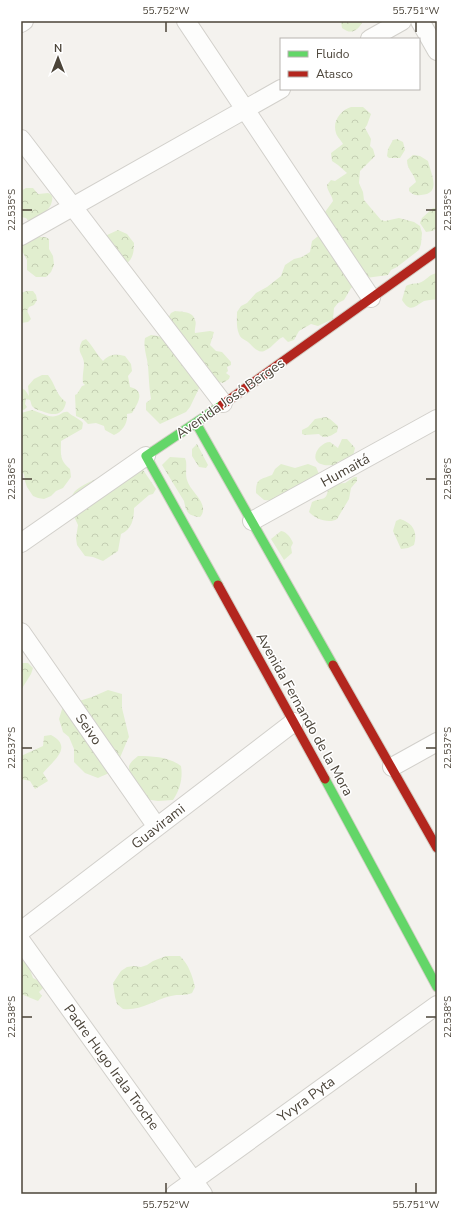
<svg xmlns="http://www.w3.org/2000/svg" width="458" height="1215" font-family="'Nunito Sans',sans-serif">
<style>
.forest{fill:url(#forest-crowns)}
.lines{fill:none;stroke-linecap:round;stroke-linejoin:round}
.street-casing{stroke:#d2d0cb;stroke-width:20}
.fast-casing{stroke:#d3cfc5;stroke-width:11}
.jam-casing{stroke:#d3cfc5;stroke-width:11}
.street{stroke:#fdfdfc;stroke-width:18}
.fast{stroke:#63d668;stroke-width:9}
.jam{stroke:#b3261e;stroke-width:9}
.ticks{fill:none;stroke:#4b4439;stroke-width:1.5}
.labels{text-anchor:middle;stroke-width:3;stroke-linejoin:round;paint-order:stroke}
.street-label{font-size:14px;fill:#4b4439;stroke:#fff}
.neatline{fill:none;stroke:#4b4439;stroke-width:1.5}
.ticks-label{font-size:10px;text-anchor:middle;fill:#4b4439}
</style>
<defs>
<pattern id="forest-crowns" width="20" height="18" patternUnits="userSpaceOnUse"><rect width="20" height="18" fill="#e1eecf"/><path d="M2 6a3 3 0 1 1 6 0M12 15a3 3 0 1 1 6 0" fill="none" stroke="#c3cdb2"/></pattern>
</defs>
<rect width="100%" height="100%" fill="#f4f2ee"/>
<path class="forest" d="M341,21h20l1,2c-5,8 -11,12 -20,5z
M351,107h12l8,7 -4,11 -2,3 6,11 -1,7 3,3 2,7 -15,15 -1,12 4,9 1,8 17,20 4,1 14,-3 15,4 6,4 2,7 -1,11 -2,6 -22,17 -6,3 -3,5 -22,3 -15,10 -7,12 -6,3 -4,5 -1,11 -15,7 -7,-2 -12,7 -5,9 -6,2 -5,-5c-7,3 -10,10 -17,13 -8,5 -13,-4 -18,-8 -4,-3 -7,-3 -9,-8 -3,-7 -2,-15 -2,-22l4,-6 6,-3 9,-10 11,-6 14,-11 4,-11 9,-6 8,-2 8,-5 2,-11 10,-8 4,-15 -1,-6 8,-11c-1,-6 -6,-10 -6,-16l4,-5 4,1 12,-8 -9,-8 -6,-4 -1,-8 12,-9c-2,-4 -6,-7 -7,-11 -4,-12 5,-23 15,-26z
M397,139l6,3 2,8 -5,8h-11l-2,-2 1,-7 5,-9z
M413,155l7,1 8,5c3,13 14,33 -7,34 -5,1 -8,0 -12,-4v-3l7,-6c-2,-9 -9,-12 -9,-22z
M26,188h7l5,6c4,0 7,-1 10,-1 4,1 5,4 4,8 -2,11 -13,15 -23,20l-3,-3 -5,-1v-26z
M437,206v23l-5,2 -6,1 -6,-9 2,-5 11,-10h3z
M118,230l9,4 7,9c0,9 -1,16 -8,21l-21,-28z
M35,237h10l4,2v10l4,7 1,9 -3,7 -5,5h-10l-9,-7v-10l-5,-9 1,-8z
M437,273v26c-4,1 -10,1 -13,2 -10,6 -14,12 -22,-1l4,-14c5,-3 9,-2 13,-3 7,-2 10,-9 18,-10z
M27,291h6l3,4 1,5 -3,5 -5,2 -2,4 4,8 -3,3 -7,1v-30z
M175,311c7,1 18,0 20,9 2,4 -1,9 0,13l15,-2 4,1 -4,13 6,6 6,1 9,10v3l-4,2 1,4 -2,2 4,3 -1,3 -6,4 -8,-2 -47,-63 3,-5z
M151,335l7,1 7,3 37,43 -12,25 -4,5 -26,12 -14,-14v-7l5,-4c-2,-11 -2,-21 -3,-33 -1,-10 -5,-18 -3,-28z
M86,339c7,7 10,15 17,22 7,-7 12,-7 22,-5l6,8 1,7 -4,5 2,11c16,4 8,16 2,26l-5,1c1,9 -4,17 -13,21l-9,-5 -1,-4 -8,-3 -8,1 -5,-5 -7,-3 -1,-21 2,-1 5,-8 3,-1 -2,-2c-1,-7 1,-13 1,-20 -1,-10 -8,-10 -2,-22z
M42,375h6c8,10 7,19 18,27 -2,13 -12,14 -22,10 -5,-2 -9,-2 -12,-6 -1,-2 -1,-4 -2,-6l-4,-1 -1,5 2,3 -3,3 -3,-1v-21l4,2 4,6 -1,-10 6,-7z
M32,410c7,2 17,8 24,6 5,-1 7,-5 12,-4 5,5 11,6 15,11l-1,6 -21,12c0,13 -2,19 9,28l1,8 -8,11 -7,3 -5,5 -7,3 -6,-1 -5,-2 -6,-9 -2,-6 -1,-7 -2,-2 -1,-4v-55z
M326,417l4,2 8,7 -1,6c-6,4 -13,8 -18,2l-14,1 -3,-1v-4l6,-3 7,-8z
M342,439h5l8,9 -2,8 -11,6 -3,-1 -4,4c-5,0 -10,1 -14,-1 -13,-5 -1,-22 9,-22l8,6z
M197,444l11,21 -2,3 -7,-1 -7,-11v-7z
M170,457l15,1 1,3c1,6 -1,13 1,19 3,12 24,24 13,37 -12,-1 -14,-5 -16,-16l-22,-36z
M139,464l17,25 -3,5 -4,1 -15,13c0,11 -2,21 -13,26l-3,17 -15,10 -10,-4 -8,-1 -8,-11 -1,-7 2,-13 -9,-19c1,-4 2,-9 4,-12 6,-12 52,-25 66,-30z
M281,464l14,4 13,-4 8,3 3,7 -3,5 -42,22 -10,-1 -8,-7c0,-15 4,-13 16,-18l3,-6z
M354,477h3v4l-6,7 -2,11 -12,20c-8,5 -22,0 -28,-7l3,-10c10,-5 15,0 16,-14l6,-4 11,-1z
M400,519c13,4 18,13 14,26l-6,3 -7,1 -8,-18 3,-10z
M281,531c6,1 10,7 12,12l-2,4 1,6 -8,7 -13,-21z
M21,663h7l5,5 -2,6 -10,16z
M108,690l14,4v14l7,29c-6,11 -10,29 -20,36 -3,2 -8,3 -11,5l-13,-5 -11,-11v-13l-5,-12 -6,-5 -4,-13 4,-13 29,-9z
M51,735c23,12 2,26 -8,38l5,8 -13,8 -5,-8 -9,-2v-23l22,-10 1,-10z
M138,756c15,0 31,1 43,10 2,12 -1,24 -8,34l-15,1 -14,-2c-3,-7 -16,-25 -15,-33 2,-5 6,-7 9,-10z
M166,956h14c9,9 12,19 15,31l-3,6c-7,3 -14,1 -21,3 -17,4 -30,15 -48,13l-6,-5 -2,-7 -2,-14 8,-12 6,-4 7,-1 7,1 6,-2 6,-4z
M21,960l7,4 5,14 6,3 5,6 -5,5 3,4 -4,5 -17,-7z"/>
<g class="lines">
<defs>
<path id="street" d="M186,21l185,277
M420,21l17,30
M21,23l3,-2
M370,39l32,-18
M21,139l202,264
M21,236l260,-147
M252,521l185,-102
M21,543l125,-87
M21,632l136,195
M392,767l45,-25
M21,931l273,-209
M21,941l182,253
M175,1194l262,-189"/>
<path id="fast" d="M196,423l137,242
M218,585l-72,-129 76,-51
M325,779l112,208"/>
<path id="jam" d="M222,405l215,-154
M218,585l107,194
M333,665l104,183"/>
</defs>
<use href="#street" class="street-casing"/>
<use href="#fast" class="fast-casing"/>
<use href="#jam" class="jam-casing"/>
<use href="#street" class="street"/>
<use href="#fast" class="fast"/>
<use href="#jam" class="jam"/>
</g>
<path class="ticks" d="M166,22v10M416,22v10M22,210h10M426,210h10M22,479h10M426,479h10M22,748h10M426,748h10M22,1017h10M426,1017h10M166,1183v10M416,1183v10"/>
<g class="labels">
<g class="street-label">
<text transform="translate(230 398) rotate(-35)" y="5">Avenida José Berges</text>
<text transform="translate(345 470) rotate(-29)" y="5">Humaitá</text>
<text transform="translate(305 714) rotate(61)" y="5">Avenida Fernando de la Mora</text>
<text transform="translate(89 729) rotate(55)" y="5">Seivo</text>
<text transform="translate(158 826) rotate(-38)" y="5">Guavirami</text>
<text transform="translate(112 1067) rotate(54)" y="5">Padre Hugo Irala Troche</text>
<text transform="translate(306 1099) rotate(-36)" y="5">Yvyra Pyta</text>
</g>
</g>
<rect width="458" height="1215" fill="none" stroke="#ffffff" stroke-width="44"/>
<rect x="280" y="38" width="140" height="52" fill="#ffffff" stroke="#b7b4b0"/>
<rect x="288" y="51" width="20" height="6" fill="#63d668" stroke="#b7b4b0"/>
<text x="316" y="58" font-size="12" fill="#4b4439">Fluido</text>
<rect x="288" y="71" width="20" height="6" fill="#b3261e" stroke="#b7b4b0"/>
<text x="316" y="78" font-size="12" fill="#4b4439">Atasco</text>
<g transform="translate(58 58)" stroke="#ffffff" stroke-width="3" paint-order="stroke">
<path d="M0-3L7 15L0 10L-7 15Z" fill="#4b4439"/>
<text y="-6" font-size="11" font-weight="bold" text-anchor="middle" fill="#4b4439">N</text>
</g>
<rect x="22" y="22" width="414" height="1171" class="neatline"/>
<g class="ticks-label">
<text x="166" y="14">55.752°W</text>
<text x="416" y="14">55.751°W</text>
<text transform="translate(11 210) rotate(-90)" y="4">22.535°S</text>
<text transform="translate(447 210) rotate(-90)" y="4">22.535°S</text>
<text transform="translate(11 479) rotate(-90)" y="4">22.536°S</text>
<text transform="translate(447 479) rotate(-90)" y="4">22.536°S</text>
<text transform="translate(11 748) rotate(-90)" y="4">22.537°S</text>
<text transform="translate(447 748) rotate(-90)" y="4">22.537°S</text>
<text transform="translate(11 1017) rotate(-90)" y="4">22.538°S</text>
<text transform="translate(447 1017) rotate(-90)" y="4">22.538°S</text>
<text x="166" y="1208">55.752°W</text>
<text x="416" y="1208">55.751°W</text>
</g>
</svg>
